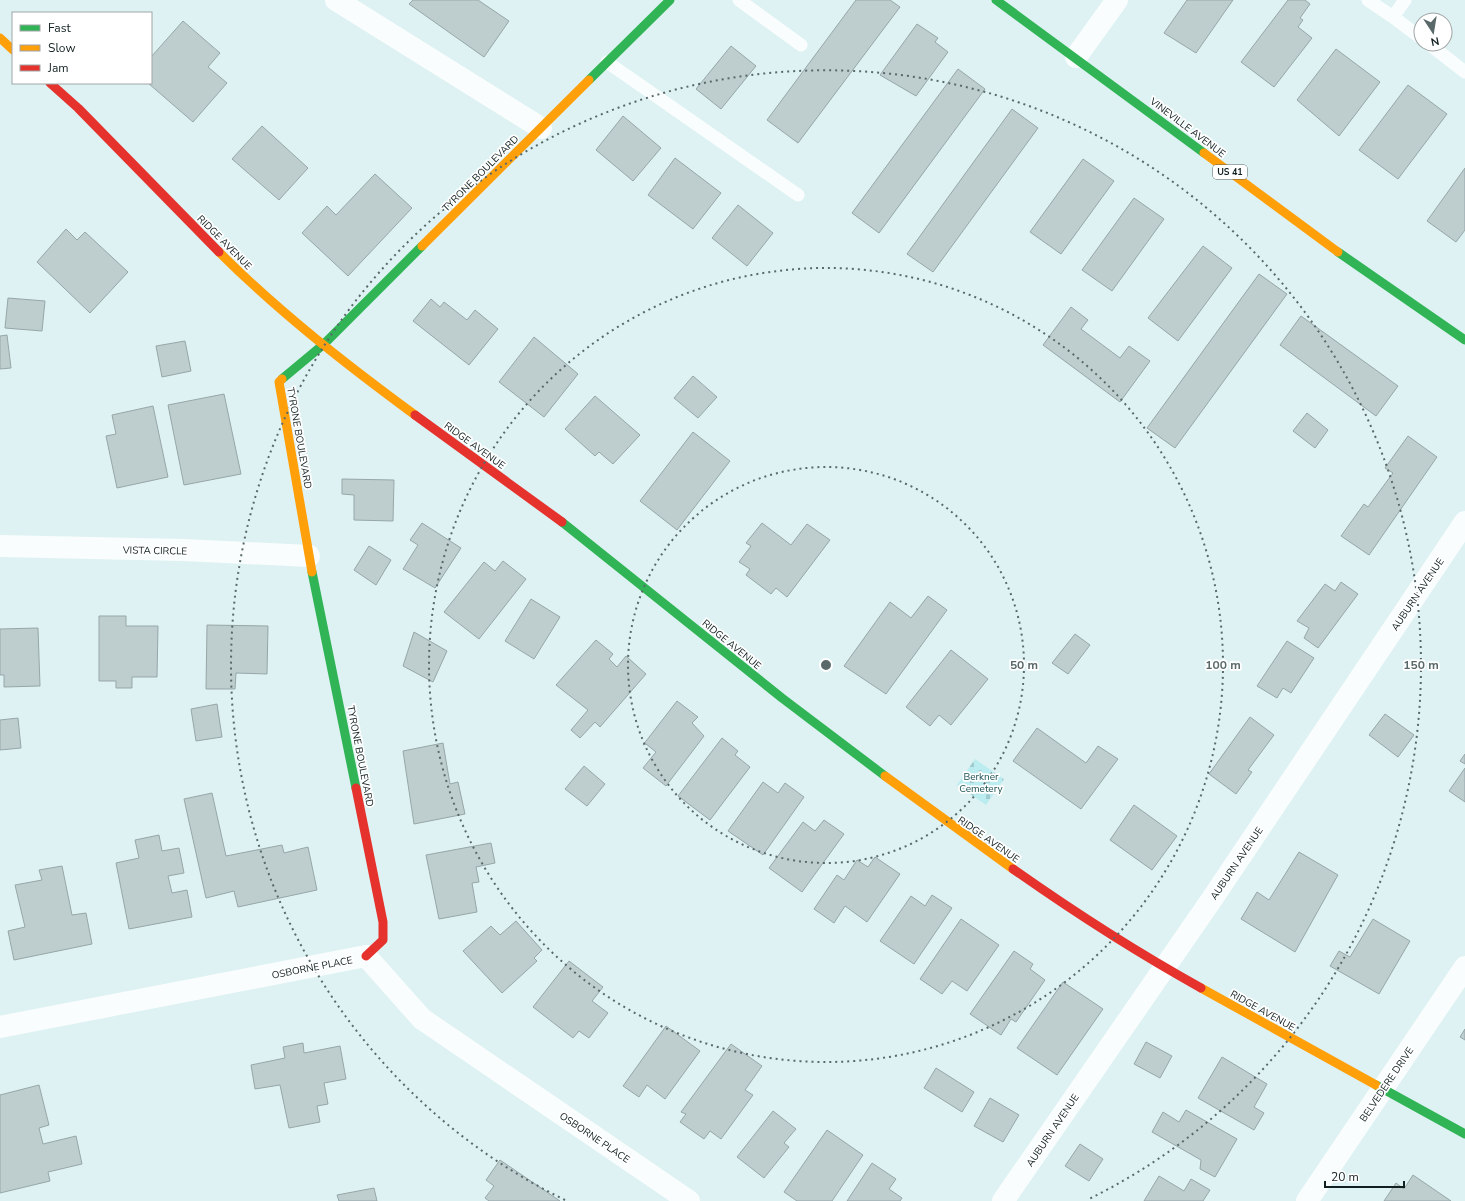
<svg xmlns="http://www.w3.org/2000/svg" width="1465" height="1201" font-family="'Nunito Sans',sans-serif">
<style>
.cemetery{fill:url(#cemetery-stones)}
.building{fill:#bececf;stroke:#97a7a8}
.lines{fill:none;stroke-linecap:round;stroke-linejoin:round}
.lane{stroke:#fafdfd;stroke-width:13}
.street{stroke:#fafdfd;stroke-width:22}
.fast{stroke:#30b455;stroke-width:9}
.slow{stroke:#ff9f0a;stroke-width:9}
.jam{stroke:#e5322d;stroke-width:9}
.ring{fill:none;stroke:#59696a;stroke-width:2;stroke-dasharray:2 4}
.labels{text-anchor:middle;stroke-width:3.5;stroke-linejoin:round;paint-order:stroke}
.shield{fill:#fff;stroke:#586263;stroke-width:1}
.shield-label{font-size:9px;font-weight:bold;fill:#111f20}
.street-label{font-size:10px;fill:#111f20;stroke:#fff}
.park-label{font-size:10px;fill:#1a5053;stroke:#fff}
.centre{fill:#59696a;stroke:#fff;stroke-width:2}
.ring-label{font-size:12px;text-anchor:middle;font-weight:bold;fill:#59696a;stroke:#fff;stroke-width:3.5;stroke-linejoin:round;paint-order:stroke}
</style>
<defs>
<pattern id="cemetery-stones" width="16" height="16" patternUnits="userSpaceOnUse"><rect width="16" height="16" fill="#baecf0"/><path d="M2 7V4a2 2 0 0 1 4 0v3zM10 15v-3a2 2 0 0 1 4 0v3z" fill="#9fcace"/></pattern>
</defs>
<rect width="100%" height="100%" fill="#def2f3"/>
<path class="cemetery" d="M975,759l29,20 -18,26 -29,-20z"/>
<path class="building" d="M413,0h65l31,21 -25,36 -75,-53z
M856,0h34l10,7 -102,136 -31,-23z
M1187,0h46l-37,53 -32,-20z
M1288,0h17l5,4 -10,14 3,2 -5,7 14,11 -38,49 -33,-25z
M183,21l37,32 -12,14 19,16 -34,39 -45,-39h3v-26z
M917,24l21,14 -3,4 13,10 -32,44 -36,-21z
M731,46l25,20 -35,43 -25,-20z
M1336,49l44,33 -41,54 -42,-36z
M958,69l27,20 -106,144 -27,-20z
M1408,85l39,29 -49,65 -39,-29z
M1012,109l26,19 -105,144 -26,-18z
M623,116l38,32 -28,33 -37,-31z
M262,126l46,42 -29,32 -47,-41z
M675,158l46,35 -28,36 -45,-34z
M1083,159l31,22 -53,73 -31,-22z
M1465,168v62l-9,12 -29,-21z
M375,174l37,34 -64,68 -46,-43 25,-27 9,9z
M1134,198l30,21 -52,72 -30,-21z
M738,205l35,28 -26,33 -35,-28z
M66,229l11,11 8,-8 43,40 -38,41 -53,-51z
M1203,246l29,22 -54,73 -30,-23z
M1259,274l28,20 -112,154 -28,-20z
M8,298l37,3 -3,30 -37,-3z
M431,299l9,8 4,-5 23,18 8,-10 23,19 -29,36 -56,-44z
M1071,307l17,13 -7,9 39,29 9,-12 21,15 -30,41 -77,-57z
M1301,316l97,70 -22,30 -96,-71z
M7,335l4,33 -11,1v-33z
M534,337l44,37 -34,43 -45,-35z
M185,341l6,30 -29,6 -6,-31z
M693,376l24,21 -19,21 -24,-20z
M224,394l17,80 -57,11 -16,-80z
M595,396l45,39 -27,29 -14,-12 -4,4 -30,-27z
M153,406l15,71 -51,11 -11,-52 10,-2 -4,-19z
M1307,413l21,17 -13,18 -22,-17z
M693,432l37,29 -53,69 -37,-29z
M1408,436l29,21 -68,98 -28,-19 23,-32 4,3 25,-34 -8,-5z
M342,479l52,1 -1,41 -39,-1v-25l-12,-1z
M422,523l39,25 -26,40 -32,-19 15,-24 -8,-5z
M762,523l29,22 16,-21 23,16 -43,57 -11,-9 -5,6 -25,-19 4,-6 -11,-7 12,-16 -5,-3z
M369,546l22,14 -15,25 -22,-15z
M503,561l23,18 -47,60 -35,-27 40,-50 11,9z
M1341,582l17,12 -40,54 -14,-10 5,-10 -12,-7 28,-37 10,7z
M928,596l19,14 -61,84 -42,-28 46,-64 21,16z
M531,599l29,18 -26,42 -29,-18z
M99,616h27v10h32l-1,51h-25v11h-16v-7h-17z
M207,625l61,1 -1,48 -31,-1 -1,16h-29z
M38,628l2,58 -36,1v-12h-4v-46z
M414,632l33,19 -14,31 -30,-16z
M1075,634l15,11 -22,29 -16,-11z
M596,640l17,14 -4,5 8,8 9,-11 20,18 -46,53 -5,-5 -15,16 -9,-8 17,-20 -32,-25z
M1287,641l27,17 -23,35 -8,-5 -6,10 -20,-12z
M951,650l37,29 -37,46 -12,-10 -9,11 -24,-19z
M677,701l21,16 -6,6 12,13 -38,50 -23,-18 13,-16 -10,-8 -3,1z
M217,704l5,33 -26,4 -5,-32z
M1385,714l29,21 -16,22 -29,-22z
M1250,717l24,18 -26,35 4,2 -16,22 -27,-20z
M18,718l3,30 -21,2v-30z
M1037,728l49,35 12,-17 20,13 -37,50 -68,-48z
M722,738l16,13 -3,4 15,12 -40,53 -32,-24z
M443,743l7,41 8,-2 7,32 -51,10 -11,-73z
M1465,754v10l-5,-3z
M584,766l21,18 -18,22 -22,-17z
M1465,768v34l-16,-11z
M763,782l15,11 7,-10 19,14 -41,58 -35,-24z
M212,793l14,63 56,-11 2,8 24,-6 9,43 -79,17 -4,-16 -28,7 -22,-99z
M1134,805l43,31 -25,34 -42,-30z
M824,820l20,14 -42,58 -33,-24 34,-46 12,9z
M159,835l3,16 17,-3 5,25 -16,3 4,17 15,-3 5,27 -63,12 -13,-66 23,-5 -4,-18z
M491,843l4,20 -19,4 3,15 -7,1 5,29 -38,7 -13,-64z
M1299,852l39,23 -43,77 -54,-33 16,-27 12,8z
M875,857l25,17 -33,48 -22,-16 -11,17 -20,-14 23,-34 7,5 13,-20 11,7z
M62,866l10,49 14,-2 6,31 -78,16 -6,-29 17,-4 -10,-42 27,-5 -3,-10z
M932,895l20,13 -38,56 -34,-23 31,-45 14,10z
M961,919l38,26 -32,46 -15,-10 -10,13 -22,-15z
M1373,919l37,22 -31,53 -49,-28 9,-15 11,6z
M516,921l26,29 -8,8 3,3 -35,32 -39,-42 28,-25 9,9z
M1014,951l19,13 -3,5 15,11 -29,42 -5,-3 -10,16 -31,-21z
M569,961l34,26 -11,14 16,12 -19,25 -10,-7 -6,7 -40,-31z
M1063,982l40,27 -46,66 -40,-27z
M666,1026l34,25 -35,48 -18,-14 -8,12 -16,-11z
M1465,1029v11l-5,-3z
M1146,1042l26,14 -12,22 -26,-14z
M303,1043l1,10 36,-7 6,33 -22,4 4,21 -11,2 3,16 -31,6 -9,-43 -25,4 -4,-24 34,-7 -2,-11z
M731,1044l31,22 -17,24 8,5 -32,44 -11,-8 -6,8 -24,-17 6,-8 -5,-2z
M1222,1057l45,27 -13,23 10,6 -10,17 -56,-32z
M936,1068l38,24 -12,20 -38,-24z
M39,1085l10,40 -10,3 4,16 33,-8 6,28 -34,8 2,9 -50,12v-98z
M990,1098l29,17 -16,27 -29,-16z
M1186,1110l51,29 -22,38 -15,-8 1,-9 -49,-28 11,-20 16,10z
M773,1111l23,18 -12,14 5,4 -25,31 -27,-21z
M827,1130l36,25 -31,46h-35l-13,-9z
M1080,1144l23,15 -14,22 -24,-15z
M500,1160l60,41h-71l-4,-3 9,-12 -8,-6z
M872,1163l24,16 -7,10 13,9 -2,3h-53z
M1413,1175l38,26h-67l12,-18 8,6z
M1159,1176l25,15 7,-12 19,11 -7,11h-59z
M374,1188l3,13h-38l-2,-6z"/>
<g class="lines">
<path class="lane" d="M739,0l62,45
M1368,0l25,17 12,-17
M1393,17l28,21
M1429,44l36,28
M607,62l191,133"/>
<path class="street" d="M336,0l205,128
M1076,57l41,-57
M0,546l184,4 125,6
M0,1027l366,-71 56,63 267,182
M1003,1201l209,-302 253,-377
M1307,1201l158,-234"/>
<path class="fast" d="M996,0l208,153
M589,80l81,-80
M1338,252l127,88
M282,379l42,-35 98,-98
M562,522l220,176 103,78
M312,572l44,216
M1376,1085l89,49"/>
<path class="slow" d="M0,38l13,12
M1204,153l134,99
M422,246l167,-166
M219,252c60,60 128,113 196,163
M282,379l-3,3 33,190
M885,776l128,93
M1201,988l175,97"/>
<path class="jam" d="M50,83l28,25 141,144
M415,415l147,107
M356,788l27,134v18l-17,16
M1013,869c61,43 123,83 188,119"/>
</g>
<g class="ring">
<circle cx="826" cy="665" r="198"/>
<circle cx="826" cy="665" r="397"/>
<path d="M565 1200A595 595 0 1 1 1087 1200"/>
</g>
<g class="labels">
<rect class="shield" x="1213" y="165" width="34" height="14" rx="3"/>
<g class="shield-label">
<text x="1230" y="175">US 41</text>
</g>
<g class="street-label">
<text transform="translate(1188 127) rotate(37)" y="4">VINEVILLE AVENUE</text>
<text transform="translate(480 173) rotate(-45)" y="4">TYRONE BOULEVARD</text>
<text transform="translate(225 242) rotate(45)" y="4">RIDGE AVENUE</text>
<text transform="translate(300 438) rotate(80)" y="4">TYRONE BOULEVARD</text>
<text transform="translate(475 445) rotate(36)" y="4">RIDGE AVENUE</text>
<text transform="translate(155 550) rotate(1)" y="4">VISTA CIRCLE</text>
<text transform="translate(1417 594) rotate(-56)" y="4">AUBURN AVENUE</text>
<text transform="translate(732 644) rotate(39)" y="4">RIDGE AVENUE</text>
<text transform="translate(361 756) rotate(79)" y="4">TYRONE BOULEVARD</text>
<text transform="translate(989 839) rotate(35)" y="4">RIDGE AVENUE</text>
<text transform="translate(1236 863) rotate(-56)" y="4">AUBURN AVENUE</text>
<text transform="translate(312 967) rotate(-11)" y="4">OSBORNE PLACE</text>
<text transform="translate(1263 1010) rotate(29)" y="4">RIDGE AVENUE</text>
<text transform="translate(1386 1084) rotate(-56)" y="4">BELVEDERE DRIVE</text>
<text transform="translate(1052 1130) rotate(-56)" y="4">AUBURN AVENUE</text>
<text transform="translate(595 1137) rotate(34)" y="4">OSBORNE PLACE</text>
</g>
<g class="park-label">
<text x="981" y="780">Berkner<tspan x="981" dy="12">Cemetery</tspan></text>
</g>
</g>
<circle cx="826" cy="665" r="6" class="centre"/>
<g class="ring-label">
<text x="1024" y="669">50 m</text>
<text x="1223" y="669">100 m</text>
<text x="1421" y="669">150 m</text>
</g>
<rect x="12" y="12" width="140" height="72" fill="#ffffff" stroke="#a0a5a6"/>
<rect x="20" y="25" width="20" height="6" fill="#30b455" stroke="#a0a5a6"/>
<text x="48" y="32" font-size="12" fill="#111f20">Fast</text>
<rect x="20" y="45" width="20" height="6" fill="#ff9f0a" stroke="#a0a5a6"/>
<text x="48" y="52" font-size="12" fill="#111f20">Slow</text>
<rect x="20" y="65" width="20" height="6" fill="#e5322d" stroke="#a0a5a6"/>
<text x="48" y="72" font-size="12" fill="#111f20">Jam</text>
<g transform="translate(1433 32) rotate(168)"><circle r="19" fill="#ffffff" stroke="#a0a5a6"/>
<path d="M0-3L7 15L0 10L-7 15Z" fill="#59696a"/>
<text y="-6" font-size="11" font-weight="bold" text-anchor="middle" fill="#111f20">N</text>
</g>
<path d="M1325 1181v6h79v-6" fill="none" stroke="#111f20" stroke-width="2"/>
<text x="1331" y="1181" font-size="12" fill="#111f20" stroke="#ffffff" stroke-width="3" paint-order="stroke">20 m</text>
</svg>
